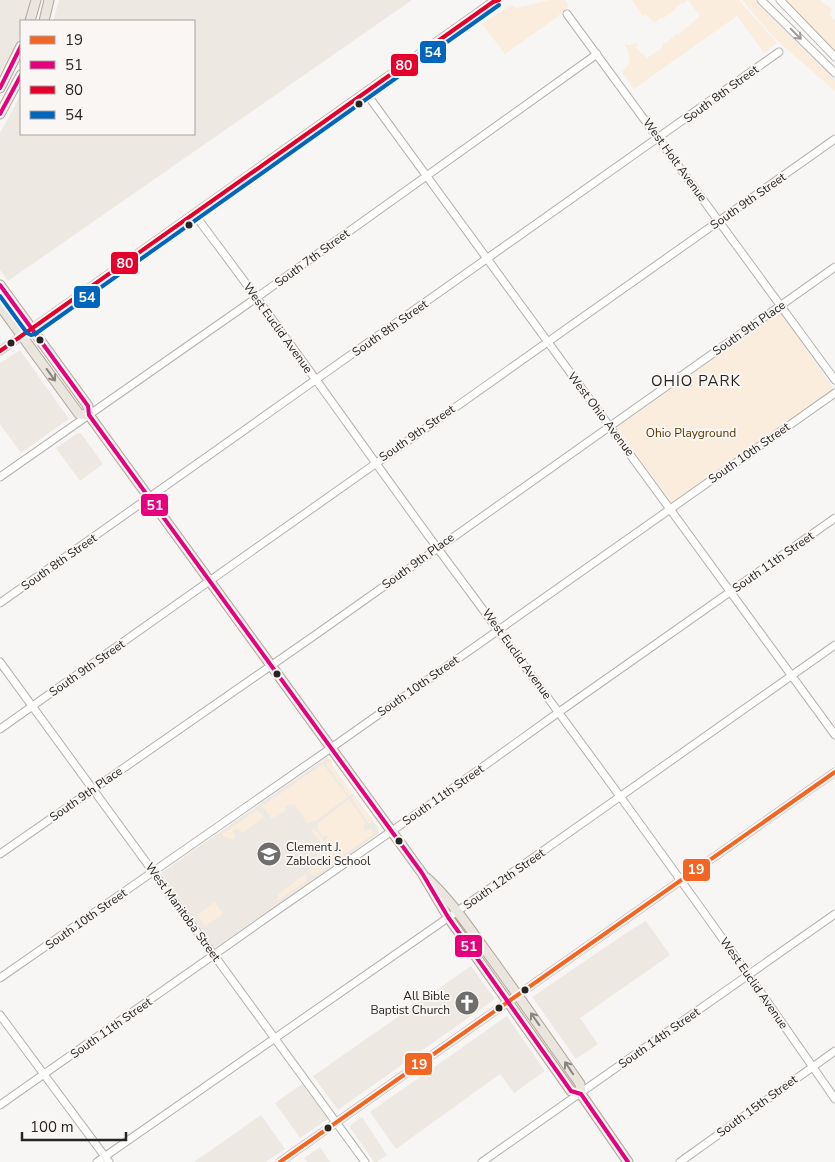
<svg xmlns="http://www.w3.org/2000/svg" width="835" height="1162" font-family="'Nunito Sans',sans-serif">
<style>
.built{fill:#eee8e2}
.green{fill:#faedde}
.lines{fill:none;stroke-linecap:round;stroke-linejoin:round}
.minor-casing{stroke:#b3b2b0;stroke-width:9}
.major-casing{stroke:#b0a698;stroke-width:11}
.minor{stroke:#fefefd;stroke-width:7}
.major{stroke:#eae5de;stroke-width:9}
.bus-1-casing{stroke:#f9f6f3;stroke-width:8}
.bus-2-casing{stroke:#f9f6f3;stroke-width:8}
.bus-3-casing{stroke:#f9f6f3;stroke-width:8}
.bus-4-casing{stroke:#f9f6f3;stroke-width:8}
.bus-1{stroke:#f26522;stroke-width:4}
.bus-2{stroke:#e5007d;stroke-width:4}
.bus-3{stroke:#e4002b;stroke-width:4}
.bus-4{stroke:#0065bd;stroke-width:4}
.oneway{stroke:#9d9c9b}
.oneway2{stroke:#888581}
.bus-dot{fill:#272524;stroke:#f9f6f3;stroke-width:2}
.labels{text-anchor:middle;stroke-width:4;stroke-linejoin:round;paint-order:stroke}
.street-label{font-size:12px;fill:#272524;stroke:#f9f6f3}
.park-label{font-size:12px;fill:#5a3600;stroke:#f9f6f3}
.poi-label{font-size:12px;fill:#272524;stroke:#f9f6f3;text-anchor:start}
.quarter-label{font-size:15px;letter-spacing:1px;fill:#272524;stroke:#f9f6f3}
.line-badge{stroke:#f9f6f3;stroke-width:2}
.badge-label{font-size:14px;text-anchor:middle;font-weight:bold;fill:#fff}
</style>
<rect width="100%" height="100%" fill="#f8f6f4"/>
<path class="built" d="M0,0h30l-5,21h-4l-1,16 -20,37z
M59,0h353l-404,281 -8,-11v-137l21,-39v40h173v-113h-141z
M20,350l49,69 -48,34 -21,-29v-61z
M78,433h3l22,31 -23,17 -24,-33z
M326,758l6,3 -1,3 48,65 -1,5 -160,112 -4,1 -53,-74z
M646,921l24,34 -90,63 18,26 -22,15 -44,-62 97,-66z
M471,966l24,33 -157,111 -25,-34z
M507,1016l38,55 -31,22 -14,-19 -104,75 -26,-37z
M302,1084l26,35 -28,19 -25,-35z
M261,1115l24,34 -19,13h-72z
M362,1117l25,38 -10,7h-3l-25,-36z
M320,1147l10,15h-23l-3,-4z"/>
<path class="green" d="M549,0h16l4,6 -12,11 -52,37 -23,-30 29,-19 6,3z
M630,0h109l38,43 -13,10 -27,-37 -103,73 -12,-17c10,-10 9,-17 2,-28l5,1 7,-2 2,2 -2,2 6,7 1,-1 4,5 16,-11 -1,-2 2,-2 1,1 11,-10 2,1 22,-19 -12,-16 -5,4 -1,-1 -7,5 1,1 -14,10 -1,-1 -7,5 -8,-9 -3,2 -11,-16z
M742,0h13l80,80v11l-61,-53z
M785,0h35l12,9 -2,5 5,7v30z
M780,312l54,77 -162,115 -55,-77z
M331,761v3l22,30 -4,2 -23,-32z
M323,764l25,33 -32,24 -9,2 -12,-18 -5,-1 -5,3v4l-13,8 -10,-13z
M354,796l19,25 -4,3 -18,-26z
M349,799l17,24 -3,3 2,4 2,1 4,-2 3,5 -59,41 -4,-1 -3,-4 23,-21 1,1 3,-2 -2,-3 -3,2 -5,-7 3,-2 -2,-3 -3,2 -6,-9 1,-5z
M257,810l6,6v2l-21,15 -5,-5 -4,3 3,6 -2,2 -9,-2 -3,-3z
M314,830l5,3 9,16 -13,13 -8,6 -2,-4 21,-15 -14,-18z
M305,874l2,7 -30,20 1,-7z
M215,902l8,12 -18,12 -8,-11z"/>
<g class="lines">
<defs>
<path id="minor" d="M761,0l74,73
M780,0l55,57
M567,14l268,366
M366,93l469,642
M194,214c81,106 157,216 236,324 137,185 274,371 405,561
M0,351l495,-351
M0,477l249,-174 348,-249
M0,603l779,-551
M0,662l365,500
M0,729l835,-590
M0,854l318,-221 517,-366
M0,978l331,-230 504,-355
M0,1015l109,147
M0,1105l279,-196 159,-110 121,-87 276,-194
M97,1162l375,-261 363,-256
M280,1162l555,-390
M482,1162l353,-248
M680,1162l155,-111"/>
<path id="major" d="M30,21l6,-21
M44,21l5,-21
M0,88l21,-42
M0,114l21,-39
M0,285l88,121 1,9 333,458 26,44 123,174 10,3 47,68
M0,306l79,108 10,1
M427,878c24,22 43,51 62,77 31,43 61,86 91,129l1,10"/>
</defs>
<use href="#minor" class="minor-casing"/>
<use href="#major" class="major-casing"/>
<use href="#minor" class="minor"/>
<use href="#major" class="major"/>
<defs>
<path id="bus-1" d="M280,1162l555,-390"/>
<path id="bus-2" d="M0,88l21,-42
M0,114l21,-39
M0,285l88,121 1,9 333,458 26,44 123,174 10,3 47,68"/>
<path id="bus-3" d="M0,351l493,-349 6,-2"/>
<path id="bus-4" d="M0,296l27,37 4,2 4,-1 464,-329"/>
</defs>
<use href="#bus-1" class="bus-1-casing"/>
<use href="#bus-2" class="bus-2-casing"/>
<use href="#bus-3" class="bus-3-casing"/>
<use href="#bus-4" class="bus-4-casing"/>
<use href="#bus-1" class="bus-1"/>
<use href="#bus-2" class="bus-2"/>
<use href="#bus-3" class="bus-3"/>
<use href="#bus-4" class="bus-4"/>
</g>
<defs><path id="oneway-shaft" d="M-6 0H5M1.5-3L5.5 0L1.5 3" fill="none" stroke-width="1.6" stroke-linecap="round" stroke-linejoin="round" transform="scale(1.25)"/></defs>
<use class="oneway" href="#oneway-shaft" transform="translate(796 34) rotate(45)"/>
<g class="oneway2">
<use href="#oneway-shaft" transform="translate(51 375) rotate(54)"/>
<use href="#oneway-shaft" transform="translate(535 1019) rotate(-125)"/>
<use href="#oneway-shaft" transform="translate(569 1068) rotate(-124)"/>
</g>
<defs>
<symbol id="school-disc" viewBox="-11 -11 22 22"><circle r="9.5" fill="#706e6d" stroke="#f9f6f3"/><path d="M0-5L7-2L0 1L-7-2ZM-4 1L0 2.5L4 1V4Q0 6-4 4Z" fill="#fff"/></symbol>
<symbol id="church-disc" viewBox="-11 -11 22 22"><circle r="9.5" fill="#706e6d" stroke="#f9f6f3"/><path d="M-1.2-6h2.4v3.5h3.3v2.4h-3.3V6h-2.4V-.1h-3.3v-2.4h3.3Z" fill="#fff"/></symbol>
</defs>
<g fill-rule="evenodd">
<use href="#school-disc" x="255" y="840" width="28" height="28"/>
<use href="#church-disc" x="453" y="989" width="28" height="28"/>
</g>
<g class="bus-dot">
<circle cx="359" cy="104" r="4.5"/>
<circle cx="189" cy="225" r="4.5"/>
<circle cx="40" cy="340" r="4.5"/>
<circle cx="11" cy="343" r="4.5"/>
<circle cx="277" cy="674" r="4.5"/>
<circle cx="399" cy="841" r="4.5"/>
<circle cx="525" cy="990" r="4.5"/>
<circle cx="499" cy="1008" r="4.5"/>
<circle cx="328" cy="1128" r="4.5"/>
</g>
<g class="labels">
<g class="street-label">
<text transform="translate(721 94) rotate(-36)" y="4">South 8th Street</text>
<text transform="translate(675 160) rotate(54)" y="4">West Holt Avenue</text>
<text transform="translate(748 201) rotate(-35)" y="4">South 9th Street</text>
<text transform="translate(312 258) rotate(-36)" y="4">South 7th Street</text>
<text transform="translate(278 328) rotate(54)" y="4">West Euclid Avenue</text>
<text transform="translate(390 328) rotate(-35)" y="4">South 8th Street</text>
<text transform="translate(749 328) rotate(-35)" y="4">South 9th Place</text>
<text transform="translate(601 414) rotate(53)" y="4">West Ohio Avenue</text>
<text transform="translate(417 433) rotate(-35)" y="4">South 9th Street</text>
<text transform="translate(749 453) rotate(-35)" y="4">South 10th Street</text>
<text transform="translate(418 561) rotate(-36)" y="4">South 9th Place</text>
<text transform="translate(59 562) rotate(-35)" y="4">South 8th Street</text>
<text transform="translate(773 562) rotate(-35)" y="4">South 11th Street</text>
<text transform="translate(517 654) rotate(54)" y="4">West Euclid Avenue</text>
<text transform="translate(87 668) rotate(-35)" y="4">South 9th Street</text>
<text transform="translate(418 686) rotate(-35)" y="4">South 10th Street</text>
<text transform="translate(86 794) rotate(-35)" y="4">South 9th Place</text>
<text transform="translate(443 795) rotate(-35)" y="4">South 11th Street</text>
<text transform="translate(504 879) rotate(-35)" y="4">South 12th Street</text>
<text transform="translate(183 912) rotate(54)" y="4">West Manitoba Street</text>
<text transform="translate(86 919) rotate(-35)" y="4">South 10th Street</text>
<text transform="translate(754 983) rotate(55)" y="4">West Euclid Avenue</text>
<text transform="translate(111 1028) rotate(-35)" y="4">South 11th Street</text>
<text transform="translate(659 1038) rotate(-35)" y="4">South 14th Street</text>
<text transform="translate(757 1106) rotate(-36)" y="4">South 15th Street</text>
</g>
<g class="park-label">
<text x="691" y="437">Ohio Playground</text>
</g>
<g class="poi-label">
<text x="286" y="851">Clement J.<tspan x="286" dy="14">Zablocki School</tspan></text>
<text x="450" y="1000" text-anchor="end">All Bible<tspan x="450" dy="14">Baptist Church</tspan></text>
</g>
<g class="quarter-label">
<text x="696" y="386">OHIO PARK</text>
</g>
</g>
<g class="line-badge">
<rect x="419" y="40" width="28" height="24" rx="5" fill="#0065bd"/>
<rect x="390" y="53" width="29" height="24" rx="5" fill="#e4002b"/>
<rect x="110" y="251" width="29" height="24" rx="5" fill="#e4002b"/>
<rect x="73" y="285" width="28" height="24" rx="5" fill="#0065bd"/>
<rect x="140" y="493" width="29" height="24" rx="5" fill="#e5007d"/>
<rect x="682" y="858" width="29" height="24" rx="5" fill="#f26522"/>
<rect x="454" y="934" width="29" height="24" rx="5" fill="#e5007d"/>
<rect x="404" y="1052" width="29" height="24" rx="5" fill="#f26522"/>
</g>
<g class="badge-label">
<text x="433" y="57">54</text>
<text x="404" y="70">80</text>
<text x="125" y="268">80</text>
<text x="87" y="302">54</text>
<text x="155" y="510">51</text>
<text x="696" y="874">19</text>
<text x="469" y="951">51</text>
<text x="419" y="1069">19</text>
</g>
<rect x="20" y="20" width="175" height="115" fill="#f9f6f3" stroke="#a5a2a0"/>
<rect x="30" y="36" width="25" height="8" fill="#f26522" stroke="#a5a2a0"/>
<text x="65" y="45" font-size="15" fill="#272524">19</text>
<rect x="30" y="61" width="25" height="8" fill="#e5007d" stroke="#a5a2a0"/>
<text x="65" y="70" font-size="15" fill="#272524">51</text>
<rect x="30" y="86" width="25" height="8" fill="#e4002b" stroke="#a5a2a0"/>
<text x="65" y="95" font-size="15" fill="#272524">80</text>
<rect x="30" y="111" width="25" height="8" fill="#0065bd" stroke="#a5a2a0"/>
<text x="65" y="120" font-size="15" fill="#272524">54</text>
<path d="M22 1132v8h104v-8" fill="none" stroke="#272524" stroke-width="2.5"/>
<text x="30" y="1132" font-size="15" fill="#272524" stroke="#f9f6f3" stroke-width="4" paint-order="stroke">100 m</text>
</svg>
